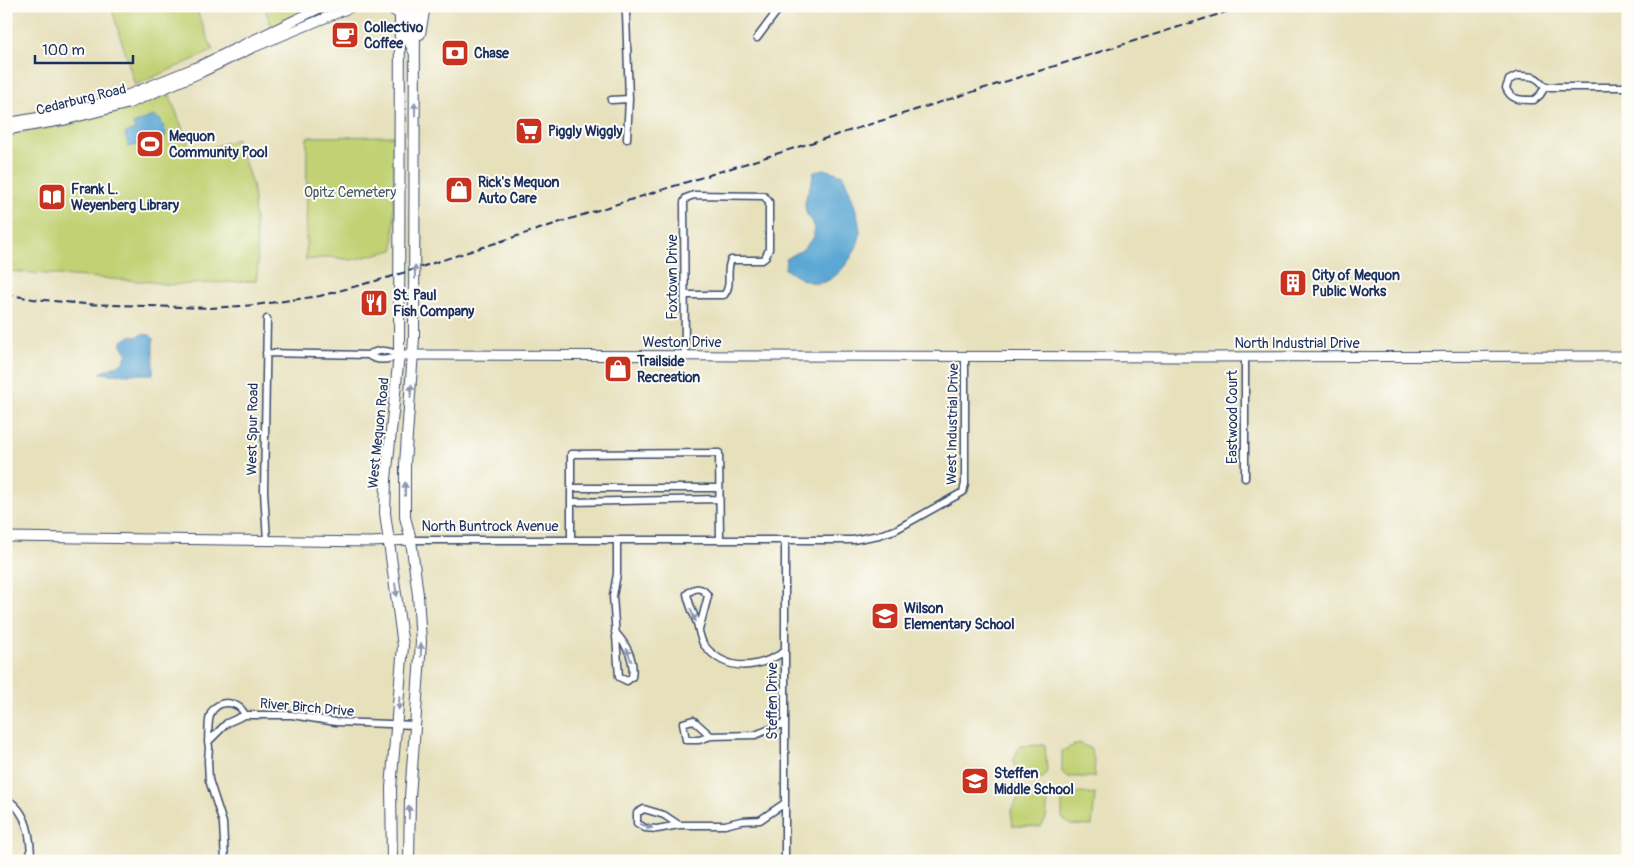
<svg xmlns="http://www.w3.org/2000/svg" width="1634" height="867" font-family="Pangolin,sans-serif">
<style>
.green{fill:#c1d173;stroke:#6e8068}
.water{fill:#5ba7d4;stroke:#3b6b99}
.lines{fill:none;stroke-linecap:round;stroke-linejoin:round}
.street-casing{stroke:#394a6c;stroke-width:9}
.secondary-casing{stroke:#394a6c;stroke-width:11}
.primary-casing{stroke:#394a6c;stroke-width:12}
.street{stroke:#fff;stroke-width:6}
.secondary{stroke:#fff;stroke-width:9}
.primary{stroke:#fff;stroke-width:10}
.rail{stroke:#1b2f5e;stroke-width:2;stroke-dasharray:8 4;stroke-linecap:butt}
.oneway{fill:#8d97ae}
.labels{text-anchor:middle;stroke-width:4;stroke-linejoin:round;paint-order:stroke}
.poi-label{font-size:14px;font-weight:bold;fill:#1b2f5e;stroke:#fdfcf7;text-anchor:start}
.street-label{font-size:14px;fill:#1b2f5e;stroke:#fdfcf7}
.park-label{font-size:14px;fill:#445863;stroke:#fdfcf7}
</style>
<rect width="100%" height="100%" fill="#fdfcf7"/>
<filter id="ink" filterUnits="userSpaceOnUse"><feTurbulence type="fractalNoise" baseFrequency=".02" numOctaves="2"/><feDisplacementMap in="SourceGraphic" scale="10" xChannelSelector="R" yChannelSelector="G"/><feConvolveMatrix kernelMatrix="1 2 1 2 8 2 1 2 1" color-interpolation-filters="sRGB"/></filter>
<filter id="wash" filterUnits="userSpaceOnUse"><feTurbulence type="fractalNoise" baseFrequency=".0096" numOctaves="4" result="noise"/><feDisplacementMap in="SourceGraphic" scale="20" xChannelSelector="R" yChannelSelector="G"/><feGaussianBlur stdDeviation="1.12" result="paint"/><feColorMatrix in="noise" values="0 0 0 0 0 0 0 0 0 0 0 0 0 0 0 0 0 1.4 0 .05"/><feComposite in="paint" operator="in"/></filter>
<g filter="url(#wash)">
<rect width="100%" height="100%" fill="#e6e0bb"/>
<path class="green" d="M111,6h84l18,45 -78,34z
M264,6h54l-46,22z
M169,93l23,61 45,-15 16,48 5,79 -2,15 -87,4 -17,-3 -146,-11v-139l4,2 43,-7 3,-3 10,2 41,-14 4,2z
M394,136v111l-1,3 -41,10 -22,-3 -24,3 1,-123z
M1079,743l11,5 5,13 -1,16h-26l-6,-5v-21z
M1045,745l2,26 -4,7h-23l-7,-16 6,-16z
M1022,792h21l5,4 -2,22 -5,9 -28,-1 -2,-16z
M1067,792l28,2 -3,32 -21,-1 -9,-7v-20z"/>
<path class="water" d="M153,116l8,4 5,13 -3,9 -20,7 -3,-5 -11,3 -4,-12 1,-2 9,-3 -2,-6z
M824,169l19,6c7,17 15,36 17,56 1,16 -20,47 -36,51 -14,4 -29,-6 -39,-13l1,-10 16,-9 12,-13v-12c-18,-21 -4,-31 0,-53z
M142,334l8,1 3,3v36h-43l-10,-1 23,-10 4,-10 -5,-8v-4l8,-5 7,1z"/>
</g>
<g filter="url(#ink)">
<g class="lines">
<defs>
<path id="street" d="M624,6l2,8 3,85 -2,40
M757,38l24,-32
M1517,76c14,0 19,-1 28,11l-5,8 -6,5c-12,0 -23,1 -28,-12l3,-8z
M1545,87h83
M611,100l18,-1
M685,295h39c9,-10 1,-24 7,-35h31l3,-2 4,-9v-47l-5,-6 -70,-1 -8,3 -2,4 1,154
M267,319l-3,172 3,50
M266,353l102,2c10,7 21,5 31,0
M368,355c11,-6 20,-5 31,0
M1245,478v-121
M571,488h148
M571,502l148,-3
M411,540h442l26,-5 16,-5 68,-38 2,-8v-128
M571,540v-86l148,-1 1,87
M785,540v321
M699,630l9,-34c-6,-10 -13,-9 -21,-2 2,10 6,19 10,29 2,7 3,16 7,22 23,28 52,24 80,7
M615,632c11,12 20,28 17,45l-5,4 -8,-4 -6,-81 4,-22v-34
M711,736l-18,-16 -10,3 3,17h13l12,-4 44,-1 30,-12
M208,741c1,-8 -1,-20 3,-28 8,-15 28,-12 34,2
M6,799c22,12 25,39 25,62
M679,825l-15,-10 -20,-6 -7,4v10l8,5 12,1 22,-4h46l16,-4 19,-1 25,-17
M225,861l-2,-38 -14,-43 -1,-19 1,-14 -1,-5 19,-19 18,-8h47l44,7 79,3"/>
<path id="secondary" d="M6,123l58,-10 56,-15 79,-32 125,-60
M6,130l59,-10 63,-16 74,-32 50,-24 102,-42
M399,355l788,2 441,-1
M6,537l365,5 40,-2"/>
<path id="primary" d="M387,6l13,8
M408,6v32l5,12
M420,34l5,-28
M392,861l-1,-73 12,-142 -18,-133 1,-34 13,-124 1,-349
M409,861l1,-64 11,-155 -3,-47 -7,-55 -6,-23v-53l9,-126 1,-332"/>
</defs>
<use href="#street" class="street-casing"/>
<use href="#secondary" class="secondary-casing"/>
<use href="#primary" class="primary-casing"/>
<use href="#street" class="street"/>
<use href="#secondary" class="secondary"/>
<use href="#primary" class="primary"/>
<path class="rail" d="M6,294l27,5 52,5 126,4 44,-3 65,-9 70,-19 205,-66 650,-205"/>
</g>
<defs><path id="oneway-solid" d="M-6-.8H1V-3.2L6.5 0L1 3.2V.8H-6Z" transform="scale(1.25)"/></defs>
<g class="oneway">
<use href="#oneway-solid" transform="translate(415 109) rotate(-90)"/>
<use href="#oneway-solid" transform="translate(415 272) rotate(-90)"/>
<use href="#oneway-solid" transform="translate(411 391) rotate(-86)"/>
<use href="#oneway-solid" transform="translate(405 489) rotate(-90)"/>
<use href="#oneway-solid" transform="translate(396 590) rotate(82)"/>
<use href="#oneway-solid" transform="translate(693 615) rotate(69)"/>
<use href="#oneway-solid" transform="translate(421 650) rotate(-88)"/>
<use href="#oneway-solid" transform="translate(629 655) rotate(-111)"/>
<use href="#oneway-solid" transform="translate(399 703) rotate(94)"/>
<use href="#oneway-solid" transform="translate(409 812) rotate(-89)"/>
<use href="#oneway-solid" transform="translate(646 826) rotate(18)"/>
</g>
</g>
<defs>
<symbol id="cafe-square" viewBox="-11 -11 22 22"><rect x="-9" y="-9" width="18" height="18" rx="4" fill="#c8321e" stroke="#fdfcf7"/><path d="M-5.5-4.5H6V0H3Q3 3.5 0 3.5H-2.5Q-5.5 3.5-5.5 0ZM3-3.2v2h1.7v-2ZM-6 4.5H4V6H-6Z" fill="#fff"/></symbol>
<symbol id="bank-square" viewBox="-11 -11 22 22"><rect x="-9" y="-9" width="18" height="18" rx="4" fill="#c8321e" stroke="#fdfcf7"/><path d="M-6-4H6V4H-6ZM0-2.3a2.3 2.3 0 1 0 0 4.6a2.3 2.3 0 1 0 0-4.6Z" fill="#fff"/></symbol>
<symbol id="supermarket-square" viewBox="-11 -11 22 22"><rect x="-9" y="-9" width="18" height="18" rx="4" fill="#c8321e" stroke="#fdfcf7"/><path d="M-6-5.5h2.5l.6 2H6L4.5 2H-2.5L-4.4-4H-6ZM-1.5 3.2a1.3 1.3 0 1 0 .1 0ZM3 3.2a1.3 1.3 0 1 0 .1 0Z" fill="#fff"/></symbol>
<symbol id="stadium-square" viewBox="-11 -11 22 22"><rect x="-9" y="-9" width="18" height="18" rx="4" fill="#c8321e" stroke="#fdfcf7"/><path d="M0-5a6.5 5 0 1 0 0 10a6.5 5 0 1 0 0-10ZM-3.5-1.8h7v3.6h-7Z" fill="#fff"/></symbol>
<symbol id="shop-square" viewBox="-11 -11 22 22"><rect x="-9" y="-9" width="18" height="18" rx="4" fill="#c8321e" stroke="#fdfcf7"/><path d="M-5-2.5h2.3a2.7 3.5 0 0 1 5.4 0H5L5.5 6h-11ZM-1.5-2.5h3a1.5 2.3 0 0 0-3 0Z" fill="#fff"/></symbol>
<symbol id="library-square" viewBox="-11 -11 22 22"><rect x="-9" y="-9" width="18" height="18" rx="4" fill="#c8321e" stroke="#fdfcf7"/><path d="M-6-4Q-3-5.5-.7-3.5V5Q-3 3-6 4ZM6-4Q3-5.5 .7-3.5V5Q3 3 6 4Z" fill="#fff"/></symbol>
<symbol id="building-square" viewBox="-11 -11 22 22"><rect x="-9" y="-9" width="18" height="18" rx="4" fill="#c8321e" stroke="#fdfcf7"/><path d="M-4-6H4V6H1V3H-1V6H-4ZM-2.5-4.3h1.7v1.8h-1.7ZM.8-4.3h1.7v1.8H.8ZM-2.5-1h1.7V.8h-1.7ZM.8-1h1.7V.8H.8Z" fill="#fff"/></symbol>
<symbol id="restaurant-square" viewBox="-11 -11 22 22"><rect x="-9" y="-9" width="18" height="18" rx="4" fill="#c8321e" stroke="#fdfcf7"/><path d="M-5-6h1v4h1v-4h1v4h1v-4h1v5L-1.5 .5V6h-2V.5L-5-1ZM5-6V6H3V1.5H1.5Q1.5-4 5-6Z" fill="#fff"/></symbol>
<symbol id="school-square" viewBox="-11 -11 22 22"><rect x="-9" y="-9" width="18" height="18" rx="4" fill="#c8321e" stroke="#fdfcf7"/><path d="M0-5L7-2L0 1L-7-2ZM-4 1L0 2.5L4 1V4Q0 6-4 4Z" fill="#fff"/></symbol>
</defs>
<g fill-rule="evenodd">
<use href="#cafe-square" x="329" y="19" width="32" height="32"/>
<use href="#bank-square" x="439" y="37" width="32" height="32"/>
<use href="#supermarket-square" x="513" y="115" width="32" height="32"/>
<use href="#stadium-square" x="134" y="128" width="32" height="32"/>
<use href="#shop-square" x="443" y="174" width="32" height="32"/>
<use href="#library-square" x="36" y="181" width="32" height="32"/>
<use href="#building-square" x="1277" y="267" width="32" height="32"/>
<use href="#restaurant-square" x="358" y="287" width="32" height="32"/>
<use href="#shop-square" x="602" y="353" width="32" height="32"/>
<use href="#school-square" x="869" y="600" width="32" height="32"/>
<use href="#school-square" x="959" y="765" width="32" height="32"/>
</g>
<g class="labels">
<g class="poi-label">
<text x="364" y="32">Collectivo<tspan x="364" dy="16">Coffee</tspan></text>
<text x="474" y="58">Chase</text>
<text x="548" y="136">Piggly Wiggly</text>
<text x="169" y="141">Mequon<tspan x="169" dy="16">Community Pool</tspan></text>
<text x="478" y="187">Rick's Mequon<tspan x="478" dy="16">Auto Care</tspan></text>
<text x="71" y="194">Frank L.<tspan x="71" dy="16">Weyenberg Library</tspan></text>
<text x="1312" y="280">City of Mequon<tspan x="1312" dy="16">Public Works</tspan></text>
<text x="393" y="300">St. Paul<tspan x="393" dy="16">Fish Company</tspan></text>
<text x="637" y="366">Trailside<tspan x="637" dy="16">Recreation</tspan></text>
<text x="904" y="613">Wilson<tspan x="904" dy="16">Elementary School</tspan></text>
<text x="994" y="778">Steffen<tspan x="994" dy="16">Middle School</tspan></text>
</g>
<g class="street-label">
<text transform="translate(81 99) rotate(-14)" y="5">Cedarburg Road</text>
<text transform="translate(672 277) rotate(-90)" y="5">Foxtown Drive</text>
<text x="682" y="347">Weston Drive</text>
<text x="1297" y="348">North Industrial Drive</text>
<text transform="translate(1232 417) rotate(-90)" y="5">Eastwood Court</text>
<text transform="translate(952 424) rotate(-89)" y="5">West Industrial Drive</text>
<text transform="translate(252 429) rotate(-89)" y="5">West Spur Road</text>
<text transform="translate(378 433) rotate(-84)" y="5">West Mequon Road</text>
<text x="490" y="531">North Buntrock Avenue</text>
<text transform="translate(772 701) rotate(-90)" y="5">Steffen Drive</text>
<text transform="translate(307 707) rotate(5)" y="5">River Birch Drive</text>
</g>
<g class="park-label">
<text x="350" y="197">Opitz Cemetery</text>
</g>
</g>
<rect width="1634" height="867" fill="none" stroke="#fdfcf7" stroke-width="25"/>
<path d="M35 55v8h98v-8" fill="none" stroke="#1b2f5e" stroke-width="2.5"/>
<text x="42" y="55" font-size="15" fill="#1b2f5e" stroke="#fdfcf7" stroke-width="4" paint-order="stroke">100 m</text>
</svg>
